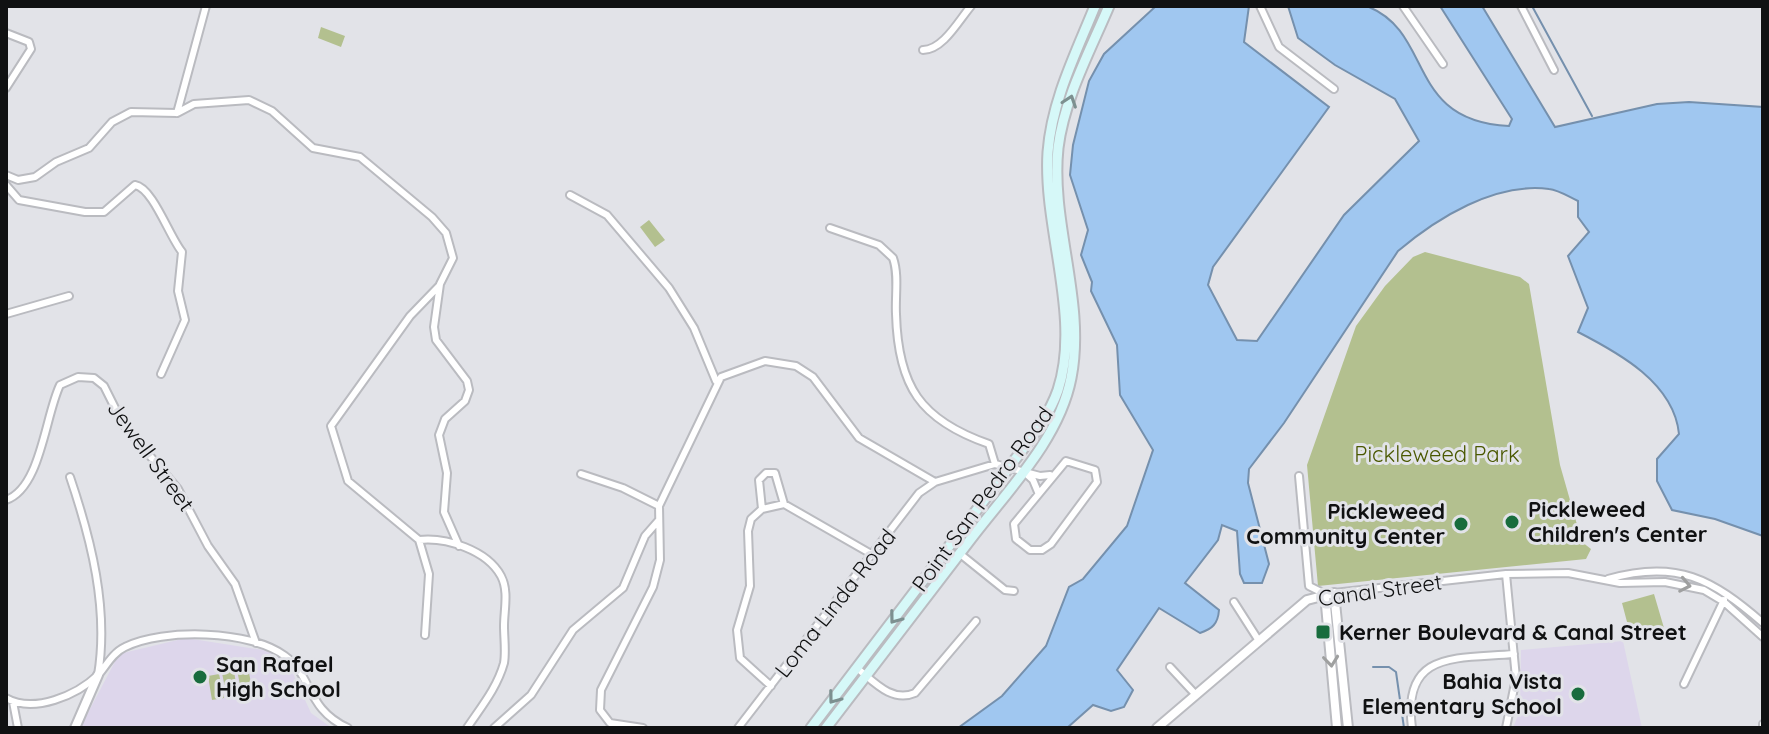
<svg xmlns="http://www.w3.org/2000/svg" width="1769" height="734" font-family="Quicksand,sans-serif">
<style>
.education{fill:#ddd6eb}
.green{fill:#b3c08f}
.water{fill:#a0c7f0;stroke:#7590ad;stroke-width:2}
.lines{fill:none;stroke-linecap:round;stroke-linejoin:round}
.stream{stroke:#7590ad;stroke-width:2}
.minor-casing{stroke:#babbc0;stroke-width:10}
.tertiary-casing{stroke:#babbc0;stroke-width:12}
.secondary-casing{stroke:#babbc0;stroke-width:13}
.minor{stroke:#fff;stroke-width:6}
.tertiary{stroke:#fff;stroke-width:8}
.secondary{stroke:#d6f8f8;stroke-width:9}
.oneway{stroke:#7d9090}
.oneway2{stroke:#9fa0a0}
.poi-dot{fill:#186c3d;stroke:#e2e3e8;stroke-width:3}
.labels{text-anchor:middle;stroke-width:6;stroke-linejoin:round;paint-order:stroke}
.park-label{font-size:22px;fill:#4a5800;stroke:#e2e3e8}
.street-label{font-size:22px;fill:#101112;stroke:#e2e3e8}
.poi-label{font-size:22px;font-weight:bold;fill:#101112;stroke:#e2e3e8;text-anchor:start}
</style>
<rect width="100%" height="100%" fill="#e2e3e8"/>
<path class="education" d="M186,638l90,14 15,17 20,44 21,15h-252l39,-74z
M1623,641l19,87h-129l7,-18 1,-60z"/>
<path class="green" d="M321,27l24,9 -4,11 -23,-9z
M649,220l16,20 -10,7 -15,-20z
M1425,252l95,25 9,7 31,181 22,77 9,7 -5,10 -268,27 -11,-121 49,-139 29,-40 28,-29z
M1654,594l10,34 -33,9 -9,-34z
M248,668l5,25 -11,2 -5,-25z
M234,671l4,25 -11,2 -5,-25z
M219,674l5,24 -12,2 -4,-24z"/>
<path class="water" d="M1156,6h93l-5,36 85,65 -116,160 -5,18 29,55 20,1 87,-126 75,-74 -24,-42 -60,-34 -37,-27 -10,-32c19,0 66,-6 81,1 65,27 37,114 140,119l3,-7 -72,-113h42l73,121 102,-23 32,-2 74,5v429l-48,-17 -43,-9 -15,-29v-22l22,-25c-5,-51 -60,-81 -101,-102l10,-24 -20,-52 21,-24 -11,-15v-16c-9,-4 -19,-11 -29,-12 -54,-7 -112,29 -151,62l-114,172 -35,46 -1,14 21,81 -7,19h-18l-4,-9 -3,-43 -15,-6 -4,15 -33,43 34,27c-1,14 -7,19 -19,23l-41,-25 -42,62 16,20 -9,17 -13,4 -18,-6 -26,23h-109l44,-32 44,-50 23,-59 14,-8 44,-53 26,-76 -33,-55 -3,-50 -26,-54 1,-9 -11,-27 7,-25 -18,-55 3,-30 16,-64 15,-27z"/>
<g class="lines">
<path class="stream" d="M1532,6l60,110
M1373,667h16l7,5 8,56"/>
<defs>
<path id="minor" d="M1260,6l19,41 55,42
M1403,6l40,58
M1521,6l33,64
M6,33l23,9 2,7 -25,39
M923,50c20,0 36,-30 48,-44
M177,113l17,-9 55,-4 23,11 41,37 47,9 72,60 14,16 7,25 -13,26 -6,43 2,13 31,41 2,9 -4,11 -20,18 -6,16 8,38 -3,39 15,34
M6,175l12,5 17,-3 21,-15 33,-14 23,-26 19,-10 46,1 29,-107
M6,185l13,15 66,12h19l31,-27c18,3 34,51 47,67l-4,39 7,29 -24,54
M570,195l37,20 62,73 25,40 22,53
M830,228l49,17 14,13c6,17 2,38 3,56 2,72 24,106 93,130l6,20
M6,314l63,-18
M1066,461l29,9 2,12 -46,62 -9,6h-12l-14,-11 -2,-15z
M1023,471l10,9 5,12
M581,474l42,14 36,18
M1299,476l10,110 16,8
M6,500c35,-12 39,-84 54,-115l18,-8 16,1 10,8 19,38 55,65 30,57 27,38 21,59
M762,509l-3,-29 7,-7h9l9,31
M419,540l-71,-59 -17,-55 79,-110 29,-30
M419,540c27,-3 68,10 82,36 8,15 3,34 3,50 0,12 2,26 0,37 -7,25 -23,44 -37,65
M419,540l10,34 -4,61
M959,553l46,37 9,1
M1506,574l10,104 -10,50
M1608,579c69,-20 104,0 155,44
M1334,593l172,-19 62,-1 52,10 45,-1 39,8 20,12 39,35
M1234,602l25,39
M1170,667l26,28
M857,668c17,14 35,35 58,25l61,-72
M100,673c7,-9 14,-21 25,-26 38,-19 126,-17 160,9 28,20 21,53 63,72
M1684,684l40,-84
M771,686l-31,-28 -3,-28 13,-44 -2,-55 3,-12 11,-10 22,-5 89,51
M6,698c28,16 71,-3 92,-23 11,-66 -7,-136 -28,-198
M13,702l5,26
M494,728l37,-33 42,-65 50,-42 22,-52 14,-16
M643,728l-33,-5 -10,-13 1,-20 52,-103 7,-27 -1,-54 62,-129 44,-16 31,5 17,11 46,61 76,44 60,-18 45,12 10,-1
M738,728l181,-235 16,-11
M1412,728c-10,-78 44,-69 102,-74
M1763,728v-4"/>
<path id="tertiary" d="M1325,594l12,134
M75,728l23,-53
M1157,728l150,-128 27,-7 14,135"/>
<path id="secondary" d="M811,728l209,-275c15,-20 30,-40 38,-63 24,-73 -15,-162 -10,-238 4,-52 28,-99 47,-146
M826,728c48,-63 96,-125 144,-188 37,-49 89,-100 101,-162 15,-76 -21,-154 -13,-230 6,-49 32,-97 51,-142"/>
</defs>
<use href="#minor" class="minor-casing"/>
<use href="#tertiary" class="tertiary-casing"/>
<use href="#secondary" class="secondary-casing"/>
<use href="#minor" class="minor"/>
<use href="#tertiary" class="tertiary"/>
<use href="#secondary" class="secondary"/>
</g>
<defs><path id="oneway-chevron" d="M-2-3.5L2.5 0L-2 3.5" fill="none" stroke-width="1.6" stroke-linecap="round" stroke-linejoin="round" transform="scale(2)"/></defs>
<g class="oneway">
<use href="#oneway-chevron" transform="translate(1070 101) rotate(-71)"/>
<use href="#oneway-chevron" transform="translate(895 618) rotate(127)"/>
<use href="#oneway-chevron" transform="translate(834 698) rotate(127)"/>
</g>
<g class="oneway2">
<use href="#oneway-chevron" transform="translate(1685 585) rotate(11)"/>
<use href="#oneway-chevron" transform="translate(1331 661) rotate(84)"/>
</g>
<g class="poi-dot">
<circle cx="1512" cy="522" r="8"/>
<circle cx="1461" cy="524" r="8"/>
<rect x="1315" y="624" width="16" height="16" rx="4"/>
<circle cx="200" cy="677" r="8"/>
<circle cx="1578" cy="694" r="8"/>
</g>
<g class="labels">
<g class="park-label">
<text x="1437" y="462">Pickleweed Park</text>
</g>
<g class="street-label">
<text transform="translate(151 456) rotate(54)" y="8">Jewell Street</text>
<text transform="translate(982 499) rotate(-54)" y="8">Point San Pedro Road</text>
<text transform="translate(1380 590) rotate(-8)" y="8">Canal Street</text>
<text transform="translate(835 603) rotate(-52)" y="8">Loma Linda Road</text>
</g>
<g class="poi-label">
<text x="1528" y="517">Pickleweed<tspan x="1528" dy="25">Children's Center</tspan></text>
<text x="1445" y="519" text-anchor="end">Pickleweed<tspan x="1445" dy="25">Community Center</tspan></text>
<text x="1339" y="640">Kerner Boulevard &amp; Canal Street</text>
<text x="216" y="672">San Rafael<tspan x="216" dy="25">High School</tspan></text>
<text x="1562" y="689" text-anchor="end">Bahia Vista<tspan x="1562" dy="25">Elementary School</tspan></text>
</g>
</g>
<rect width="1769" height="734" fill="none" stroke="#101112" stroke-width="16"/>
</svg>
